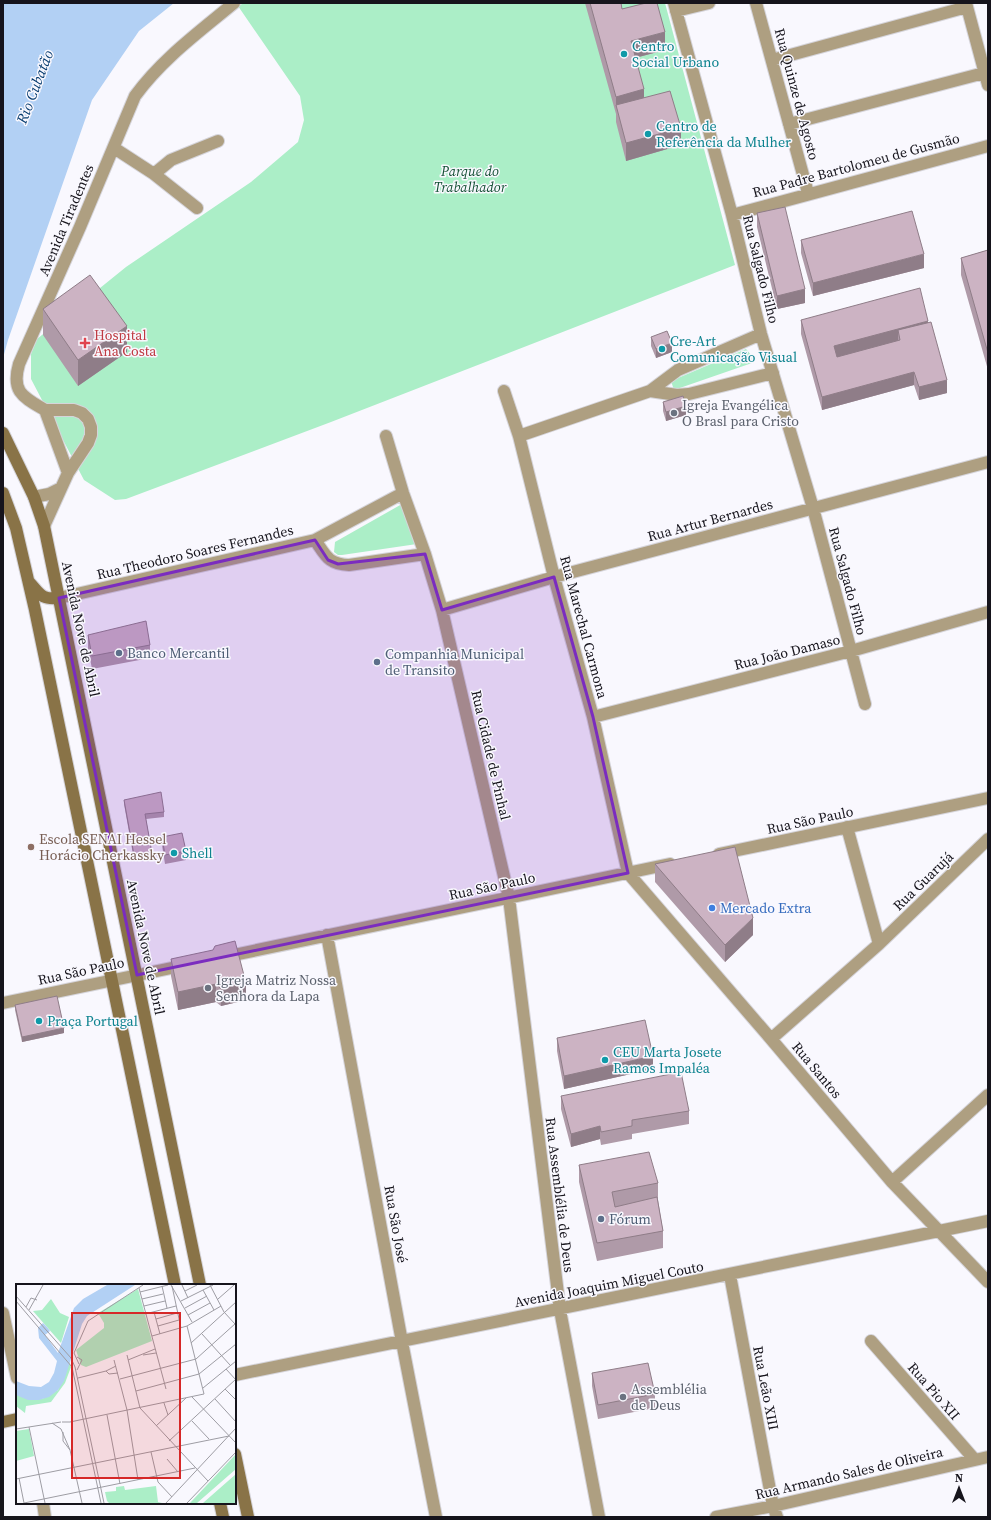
<svg xmlns="http://www.w3.org/2000/svg" width="991" height="1520" font-family="'Source Serif 4',serif">
<style>
.green{fill:#abeec7}
.water{fill:#b2d0f4}
.lines{fill:none;stroke-linecap:round;stroke-linejoin:round}
.street-casing{stroke:#d5d4da;stroke-width:14}
.secondary-casing{stroke:#d5d4da;stroke-width:14}
.street{stroke:#ae9f81;stroke-width:12}
.secondary{stroke:#897347;stroke-width:12}
.wall{fill:#af9aa8}
.shaded-wall{fill:#8f7d88}
.building{fill:#ccb3c3;stroke:#8f7d88}
.marked{fill:#7b2cbf;fill-opacity:0.2;stroke:#7b2cbf;stroke-width:3;stroke-linejoin:round}
.culture-dot{fill:#0f9aa8;stroke:#f9f8fe;stroke-width:1.5}
.health-dot{fill:#e0444e;stroke:#f9f8fe;stroke-width:1.5}
.worship-dot{fill:#6b7280;stroke:#f9f8fe;stroke-width:1.5}
.service-dot{fill:#5c6f8a;stroke:#f9f8fe;stroke-width:1.5}
.education-dot{fill:#8d6e63;stroke:#f9f8fe;stroke-width:1.5}
.shop-dot{fill:#3f7fe0;stroke:#f9f8fe;stroke-width:1.5}
.labels{text-anchor:middle;stroke-width:3;stroke-linejoin:round;paint-order:stroke}
.culture-label{font-size:14px;fill:#0d838f;stroke:#f9f8fe;text-anchor:start}
.street-label{font-size:14px;fill:#16141c;stroke:#f9f8fe}
.park-label{font-size:14px;font-style:italic;fill:#145135;stroke:#f9f8fe}
.health-label{font-size:14px;fill:#be3a42;stroke:#f9f8fe;text-anchor:start}
.worship-label{font-size:14px;fill:#5b616d;stroke:#f9f8fe;text-anchor:start}
.service-label{font-size:14px;fill:#4e5e75;stroke:#f9f8fe;text-anchor:start}
.education-label{font-size:14px;fill:#785e54;stroke:#f9f8fe;text-anchor:start}
.shop-label{font-size:14px;fill:#366cbe;stroke:#f9f8fe;text-anchor:start}
.water-label{font-size:15px;font-style:italic;fill:#053b6f;stroke:#f9f8fe}
.inset-road{fill:none;stroke:#9e9da4;stroke-width:1}
.view{fill:#d62828;fill-opacity:0.15;stroke:#d62828;stroke-width:2}
.inset-edge{fill:none;stroke:#16141c;stroke-width:2}
</style>
<rect width="100%" height="100%" fill="#f9f8fe"/>
<path class="green" d="M244,3h421l70,262 -404,157 -205,77 -11,1 -31,-20 -53,-101v-25l6,-15 89,-72 125,-85 47,-40 6,-22 -4,-24 -62,-90z
M746,349l5,6 1,8 -78,27 -3,-9z
M402,504l15,40 -75,11h-4l-4,-3 1,-10z"/>
<path class="water" d="M3,3h171l-35,28 -47,69 -84,240 -5,18z"/>
<g class="lines">
<defs>
<path id="street" d="M674,3l58,212 29,119 52,174 52,196
M756,3l52,190
M966,3l22,82
M676,11l33,-8
M772,60l195,-53
M789,124l195,-51
M114,148l40,26 43,34
M154,174l17,-14 47,-19
M732,215l256,-69
M504,391l15,45 35,141 39,140 35,156 143,166 121,143 96,100
M650,391l27,4 12,-1 84,-21
M386,436l17,57 22,61 17,56 67,288 51,412 39,207
M519,436l131,-45 28,-21 83,-36
M68,473l-23,-63c-22,-13 -34,-18 -26,-46l61,-137 55,-131c27,-37 64,-64 99,-93
M34,497l15,-3 12,-6
M44,526l24,-53 20,-30 3,-8v-8l-3,-8 -6,-6 -8,-3h-29
M315,540c11,16 13,24 34,25l76,-11
M59,598l256,-58 88,-47
M442,610l112,-33 434,-115
M593,717l258,-66 137,-39
M847,827l32,117
M719,854l269,-56
M327,935l75,407 34,175
M224,957l446,-93
M3,1003l183,-38
M771,1039l108,-95 109,-105
M892,1182l96,-87
M730,1275l43,231 4,11
M3,1313l14,65
M871,1341l104,119
M235,1375l753,-154
M43,1503l2,14
M716,1517l57,-11 215,-49"/>
<path id="secondary" d="M3,433l31,64 10,29 156,759
M3,493l13,35 19,82 140,675
M29,582c11,12 12,18 30,16
M3,1422l14,-3
M235,1454l13,63
M220,1503l3,14"/>
</defs>
<use href="#street" class="street-casing"/>
<use href="#secondary" class="secondary-casing"/>
<use href="#street" class="street"/>
<use href="#secondary" class="secondary"/>
</g>
<path class="wall" d="M585,3h36l1,6 43,41 -30,8 9,40 37,47 -55,16 -10,-39v-8z
M757,213l48,90 -28,6 -20,-82z
M801,240l123,28 -111,28 -12,-43z
M988,250v120l-27,-95v-17z
M43,309l84,43 -49,34 -35,-51z
M801,320l127,2 19,71 -28,7 -5,-15 -92,25 -21,-76z
M651,337l21,15 -16,6 -5,-12z
M663,402l23,13 -20,6 -3,-10z
M88,635l62,10v13l-58,11 -4,-21z
M124,800l40,12v5l-18,2 6,34v5l-18,2 -10,-56z
M162,837l24,14v9l-21,4 -3,-19z
M655,864l98,71 -28,27 -70,-80z
M171,959l75,41 -25,6 -5,-4 -38,8 -7,-34z
M15,1005l49,28 -42,9 -7,-32z
M557,1038l96,31 -89,20 -7,-38z
M561,1096l128,15v13l-57,10v5l-31,6 -1,-6 -29,8 -10,-38z
M579,1165l79,18v17l5,31v17l-66,13 -18,-79z
M592,1373l63,21v14l-57,11 -6,-33z"/>
<path class="shaded-wall" d="M665,32v18l-34,9v-18z
M644,89v18l-28,-1v-9z
M681,128v17l-55,16v-18z
M924,254v14l-111,28v-13z
M805,289v14l-28,6v-13z
M928,321v13l-28,6 -2,-10v12l-64,17v-13z
M127,326v26l-49,34v-26z
M672,343v9l-16,6v-9z
M914,372v13l-92,25v-13z
M947,380v13l-28,7v-13z
M686,406v9l-20,6v-9z
M753,918v17l-28,27v-17z
M246,983v17l-25,6v-17z
M216,984v18l-38,8v-18z
M64,1028v5l-42,9v-5z
M653,1056v13l-89,20v-13z
M600,1126v13l-29,8v-13z"/>
<path class="building" d="M590,3h31l1,6 24,-6h11l8,29 -34,9 13,48 -28,8z
M670,91l11,37 -55,15 -10,-38z
M785,207l20,82 -28,7 -20,-83z
M912,211l12,43 -111,29 -12,-43z
M988,250v103l-27,-95z
M90,275l37,51 -49,34 -35,-51z
M920,288l8,33 -94,25 3,11 63,-17 -2,-10 33,-8 16,58 -28,7 -5,-15 -92,25 -21,-77z
M667,331l5,12 -16,6 -5,-12z
M683,396l3,10 -20,6 -3,-10z
M146,621l4,24 -58,11 -4,-21z
M161,792l3,20 -19,2 7,39 -18,2 -10,-55z
M182,833l4,18 -21,4 -3,-18z
M735,847l18,71 -28,27 -70,-81z
M235,941l11,42 -25,6 -5,-5 -38,8 -7,-33 42,-9 2,-4z
M57,996l7,32 -42,9 -7,-32z
M645,1020l8,36 -89,20 -7,-38z
M681,1072l8,39 -57,9v6l-31,6 -1,-6 -29,8 -10,-38z
M649,1152l9,31 -46,9 3,15 42,-10 6,34 -66,12 -18,-78z
M648,1363l7,31 -57,11 -6,-32z"/>
<path class="marked" d="M315,540l13,20 10,4 87,-10 17,56 112,-33 39,140 35,156 -491,102 -78,-377z"/>
<g class="culture-dot">
<circle cx="624" cy="54" r="4"/>
<circle cx="648" cy="134" r="4"/>
<circle cx="662" cy="349" r="4"/>
<circle cx="174" cy="853" r="4"/>
<circle cx="39" cy="1021" r="4"/>
<circle cx="605" cy="1060" r="4"/>
</g>
<path class="health-dot" d="M83 337h4v4h4v4h-4v4h-4v-4h-4v-4h4z"/>
<g class="worship-dot">
<circle cx="674" cy="413" r="4"/>
<circle cx="208" cy="988" r="4"/>
<circle cx="623" cy="1397" r="4"/>
</g>
<g class="service-dot">
<circle cx="119" cy="653" r="4"/>
<circle cx="377" cy="662" r="4"/>
<circle cx="601" cy="1219" r="4"/>
</g>
<circle class="education-dot" cx="31" cy="847" r="4"/>
<circle class="shop-dot" cx="712" cy="908" r="4"/>
<g class="labels">
<g class="culture-label">
<text x="632" y="51">Centro<tspan x="632" dy="16">Social Urbano</tspan></text>
<text x="656" y="131">Centro de<tspan x="656" dy="16">Referência da Mulher</tspan></text>
<text x="670" y="346">Cre-Art<tspan x="670" dy="16">Comunicação Visual</tspan></text>
<text x="182" y="858">Shell</text>
<text x="47" y="1026">Praça Portugal</text>
<text x="613" y="1057">CEU Marta Josete<tspan x="613" dy="16">Ramos Impaléa</tspan></text>
</g>
<g class="street-label">
<text transform="translate(797 94) rotate(75)" y="5">Rua Quinze de Agosto</text>
<text transform="translate(856 165) rotate(-15)" y="5">Rua Padre Bartolomeu de Gusmão</text>
<text transform="translate(66 220) rotate(-67)" y="5">Avenida Tiradentes</text>
<text transform="translate(761 269) rotate(76)" y="5">Rua Salgado Filho</text>
<text transform="translate(710 520) rotate(-15)" y="5">Rua Artur Bernardes</text>
<text transform="translate(195 552) rotate(-13)" y="5">Rua Theodoro Soares Fernandes</text>
<text transform="translate(848 581) rotate(75)" y="5">Rua Salgado Filho</text>
<text transform="translate(584 627) rotate(75)" y="5">Rua Marechal Carmona</text>
<text transform="translate(81 629) rotate(78)" y="5">Avenida Nove de Abril</text>
<text transform="translate(787 652) rotate(-14)" y="5">Rua João Damaso</text>
<text transform="translate(491 755) rotate(77)" y="5">Rua Cidade de Pinhal</text>
<text transform="translate(810 820) rotate(-12)" y="5">Rua São Paulo</text>
<text transform="translate(923 881) rotate(-44)" y="5">Rua Guarujá</text>
<text transform="translate(492 886) rotate(-12)" y="5">Rua São Paulo</text>
<text transform="translate(146 947) rotate(78)" y="5">Avenida Nove de Abril</text>
<text transform="translate(81 971) rotate(-12)" y="5">Rua São Paulo</text>
<text transform="translate(817 1070) rotate(50)" y="5">Rua Santos</text>
<text transform="translate(560 1195) rotate(83)" y="5">Rua Assemblélia de Deus</text>
<text transform="translate(396 1224) rotate(80)" y="5">Rua São José</text>
<text transform="translate(609 1284) rotate(-11)" y="5">Avenida Joaquim Miguel Couto</text>
<text transform="translate(766 1388) rotate(79)" y="5">Rua Leão XIII</text>
<text transform="translate(934 1391) rotate(49)" y="5">Rua Pio XII</text>
<text transform="translate(849 1473) rotate(-13)" y="5">Rua Armando Sales de Oliveira</text>
</g>
<g class="park-label">
<text x="470" y="176">Parque do<tspan x="470" dy="16">Trabalhador</tspan></text>
</g>
<g class="health-label">
<text x="94" y="340">Hospital<tspan x="94" dy="16">Ana Costa</tspan></text>
</g>
<g class="worship-label">
<text x="682" y="410">Igreja Evangélica<tspan x="682" dy="16">O Brasl para Cristo</tspan></text>
<text x="216" y="985">Igreja Matriz Nossa<tspan x="216" dy="16">Senhora da Lapa</tspan></text>
<text x="631" y="1394">Assemblélia<tspan x="631" dy="16">de Deus</tspan></text>
</g>
<g class="service-label">
<text x="127" y="658">Banco Mercantil</text>
<text x="385" y="659">Companhia Municipal<tspan x="385" dy="16">de Transito</tspan></text>
<text x="609" y="1224">Fórum</text>
</g>
<g class="education-label">
<text x="39" y="844">Escola SENAI Hessel<tspan x="39" dy="16">Horácio Cherkassky</tspan></text>
</g>
<g class="shop-label">
<text x="720" y="913">Mercado Extra</text>
</g>
<g class="water-label">
<text transform="translate(35 87) rotate(-69)" y="5">Rio Cubatão</text>
</g>
</g>
<g transform="translate(16 1284)">
<rect width="220" height="220" fill="#f9f8fe"/>
<path d="M122,5l14,52 -66,26 -5,-2 -5,-15 28,-22v-5l-6,-10zM35,15l9,14 9,4 -8,26 -28,-32 9,-1zM53,78l2,5 -6,16 -14,19 -25,4 -1,7 -9,-7v-12l26,5 16,-9zM13,145l5,27 -18,5v-30zM220,170v15l-39,34h-7zM220,190v29h-33zM108,202l1,4 31,-4 2,16 4,1h-53l-2,-2 -2,-9 11,-1v-4z" fill="#abeec7"/>
<path d="M91,1h28l-48,31 -5,8 -18,57 -6,9 -9,7 -10,3h-11l-12,-5v-14l13,5 12,1 8,-5 5,-9 3,-12 -18,-23 -1,-10 5,-5 4,4 3,4 -5,4 13,18 16,-45 9,-9z" fill="#b2d0f4"/>
<path class="inset-road" d="M155,1l21,37M166,1l6,13M194,1l14,27 11,12M146,2l5,22M156,2l9,42M123,4l27,101M187,6l11,20M169,7l12,-6M124,8l28,-7M0,12l55,62 4,9 29,136M126,15l21,-5M202,15l16,-14M0,17l56,66 29,136M165,17l32,-16M128,22l21,-5M10,23l5,-9 6,2M169,24l22,-12M13,26l14,-25M138,28l6,22M129,30l31,-8M172,31l22,-12M140,35l21,-6M142,42l21,-6M186,50l28,31M136,52l35,-10 34,-20M175,59l45,-41M111,71l13,53 68,73M127,71l13,-2M98,76l13,50 11,70M112,76l27,-11M63,80l-5,-11 14,-32 55,-36M210,85l10,11M61,86l5,-10 -5,-3M90,87l3,3 9,-1M62,94l28,-7 10,-5M104,95l76,-20 40,-36M187,104l33,-27M209,105l11,11M120,107l63,-17 37,-30M176,113l44,46M199,115l21,23M148,119l4,12M91,131l13,69M176,137l17,18M46,138h8l134,-28 -17,-68M36,139l9,6 9,21 12,53M140,142l30,-28M13,143l16,76M0,145l45,-7M47,148v9l7,9M153,157l67,-62M135,168l7,30 14,15M151,175l11,13M3,194l5,25M0,195l213,-43M8,219l171,-35M150,219l70,-75M171,219l49,-51"/>
<path class="view" d="M56,29h108v165h-108z"/>
<rect width="220" height="220" class="inset-edge"/>
</g>
<rect width="991" height="1520" fill="none" stroke="#16141c" stroke-width="8"/>
<g transform="translate(959 1488)" stroke="#f9f8fe" stroke-width="3" paint-order="stroke">
<path d="M0-3L7 15L0 10L-7 15Z" fill="#16141c"/>
<text y="-6" font-size="11" font-weight="bold" text-anchor="middle" fill="#16141c">N</text>
</g>
</svg>
